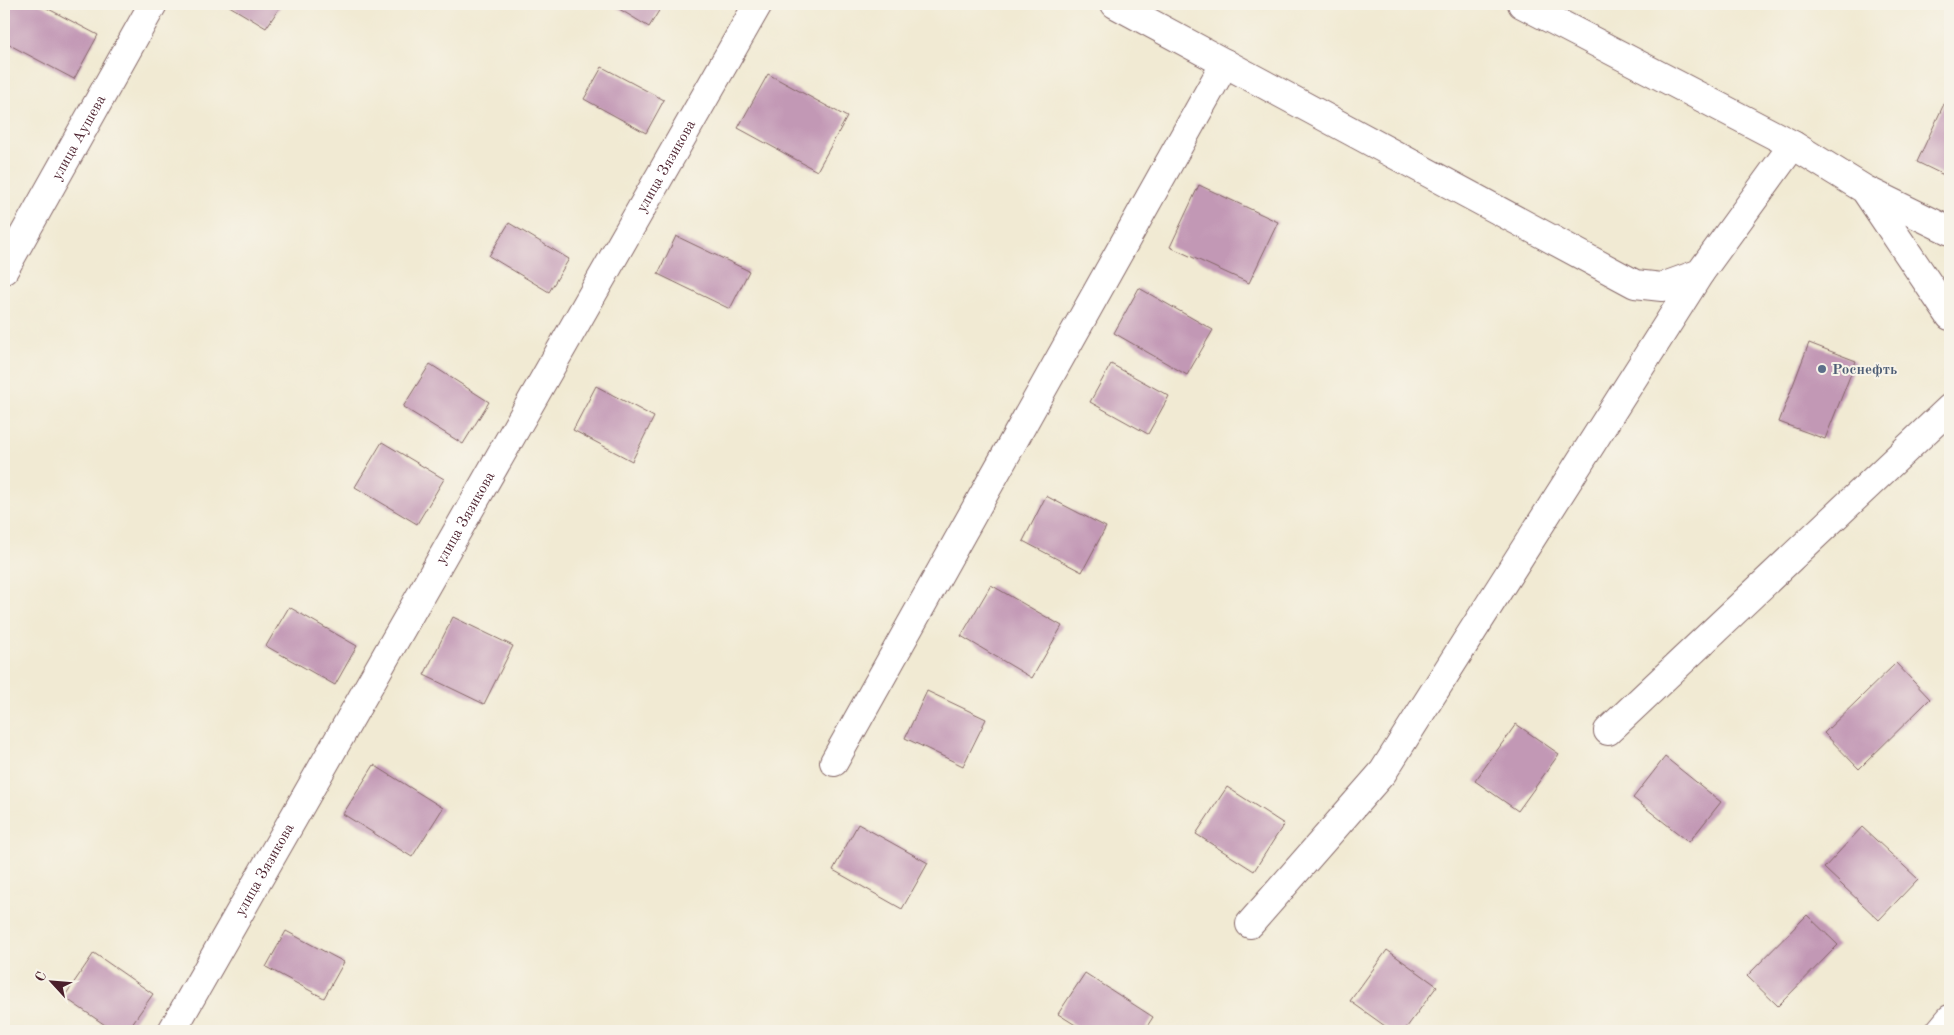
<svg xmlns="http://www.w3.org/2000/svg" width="1954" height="1035" font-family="'Old Standard TT',serif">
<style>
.building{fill:#c298b5}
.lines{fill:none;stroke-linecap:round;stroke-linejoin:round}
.minor-casing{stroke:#846666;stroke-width:30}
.secondary-casing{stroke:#846666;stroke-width:30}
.minor{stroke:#fff;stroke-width:28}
.secondary{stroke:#fff;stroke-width:28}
.service-dot{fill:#5c6f8a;stroke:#f7f3e8;stroke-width:2}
.labels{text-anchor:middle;stroke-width:4;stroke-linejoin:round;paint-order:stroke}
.street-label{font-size:15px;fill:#4a1f2b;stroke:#f7f3e8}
.service-label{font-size:15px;font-weight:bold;fill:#4e5e75;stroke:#f7f3e8;text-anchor:start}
</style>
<rect width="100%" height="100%" fill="#f7f3e8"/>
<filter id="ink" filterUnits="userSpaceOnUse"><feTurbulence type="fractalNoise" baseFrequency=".02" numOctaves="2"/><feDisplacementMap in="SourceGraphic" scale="10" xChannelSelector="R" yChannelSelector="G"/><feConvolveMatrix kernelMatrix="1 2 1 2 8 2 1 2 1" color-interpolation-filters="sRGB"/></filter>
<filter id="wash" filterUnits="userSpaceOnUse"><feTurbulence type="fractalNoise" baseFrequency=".0096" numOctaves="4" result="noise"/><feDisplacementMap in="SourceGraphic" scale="20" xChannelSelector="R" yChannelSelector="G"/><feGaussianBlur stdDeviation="1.12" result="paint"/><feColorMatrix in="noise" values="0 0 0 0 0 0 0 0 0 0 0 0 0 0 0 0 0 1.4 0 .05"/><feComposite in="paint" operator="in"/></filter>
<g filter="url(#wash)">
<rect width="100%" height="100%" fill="#f1ead3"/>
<g id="blocks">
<path class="building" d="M8,4h31l59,31 -24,44 -70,-37v-30z
M226,4h56l-16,24z
M611,4h52l-14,23z
M602,67l62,33 -18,33 -62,-34z
M768,74l79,43 -30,54 -79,-43z
M1950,91v87l-33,-16z
M1199,185l79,37 -29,61 -79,-36z
M509,223l60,36 -20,33 -60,-36z
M676,236l73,35 -19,38 -72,-35z
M1139,288l74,42 -26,45 -73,-42z
M1809,343l47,18 -31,78 -46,-17z
M430,364l59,38 -26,42 -60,-37z
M1111,364l58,32 -21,38 -58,-32z
M596,386l58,31 -22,44 -59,-31z
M382,442l62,37 -27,45 -62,-37z
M1046,496l60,31 -24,45 -59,-31z
M991,585l71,41 -30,52 -71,-42z
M289,607l68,39 -22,39 -69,-39z
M453,617l60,29 -29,58 -60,-29z
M1896,663l34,36 -71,70 -35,-36z
M927,691l59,28 -23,47 -58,-28z
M1516,724l43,30 -41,57 -43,-30z
M1665,757l56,45 -32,40 -56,-44z
M374,765l69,43 -31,49 -69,-43z
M1227,787l57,37 -30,47 -58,-37z
M858,824l70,39 -26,46 -69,-39z
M1862,827l56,52 -39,41 -55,-52z
M1807,915l31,30 -60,61 -31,-30z
M286,931l58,31 -20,36 -58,-31z
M1387,950l50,36 -33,45h-12l-42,-30z
M94,953l59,41 -26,37h-13l-50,-34z
M1085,973l68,44 -9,14h-59l-27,-17z"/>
</g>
</g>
<g filter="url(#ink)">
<use href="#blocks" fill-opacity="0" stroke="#846666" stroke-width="1"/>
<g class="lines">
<defs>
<g id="minor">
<path d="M1115,4l520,280 27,3 38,-14 93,-128"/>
<path id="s1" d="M4,270l149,-266"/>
<path d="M1608,731l342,-323"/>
<path d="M834,762l391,-699"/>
<path d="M1250,924l133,-152 317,-499"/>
<path id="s2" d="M172,1031l586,-1027"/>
<path d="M1940,1031l10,-12"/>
</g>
<path id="secondary" d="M1522,4l271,141 71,44 86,42
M1865,190l85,126"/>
</defs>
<use href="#minor" class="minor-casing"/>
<use href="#secondary" class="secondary-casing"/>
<use href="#minor" class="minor"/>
<use href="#secondary" class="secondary"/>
</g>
</g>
<circle class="service-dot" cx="1822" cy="369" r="5"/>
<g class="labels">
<g class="street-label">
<text dy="5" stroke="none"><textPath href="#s1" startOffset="152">улица Аушева</textPath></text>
<text dy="5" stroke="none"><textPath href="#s2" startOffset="996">улица Зязикова</textPath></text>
<text dy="5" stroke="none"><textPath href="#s2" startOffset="591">улица Зязикова</textPath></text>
<text dy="5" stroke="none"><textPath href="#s2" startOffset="186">улица Зязикова</textPath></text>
</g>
<g class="service-label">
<text x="1832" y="374">Роснефть</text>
</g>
</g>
<rect width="1954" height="1035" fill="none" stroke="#f7f3e8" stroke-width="20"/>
<g transform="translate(52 982) rotate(296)" stroke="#f7f3e8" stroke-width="4" paint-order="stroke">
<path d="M0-4L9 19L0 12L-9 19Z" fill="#4a1f2b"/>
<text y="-8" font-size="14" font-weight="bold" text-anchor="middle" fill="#4a1f2b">С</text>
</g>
</svg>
